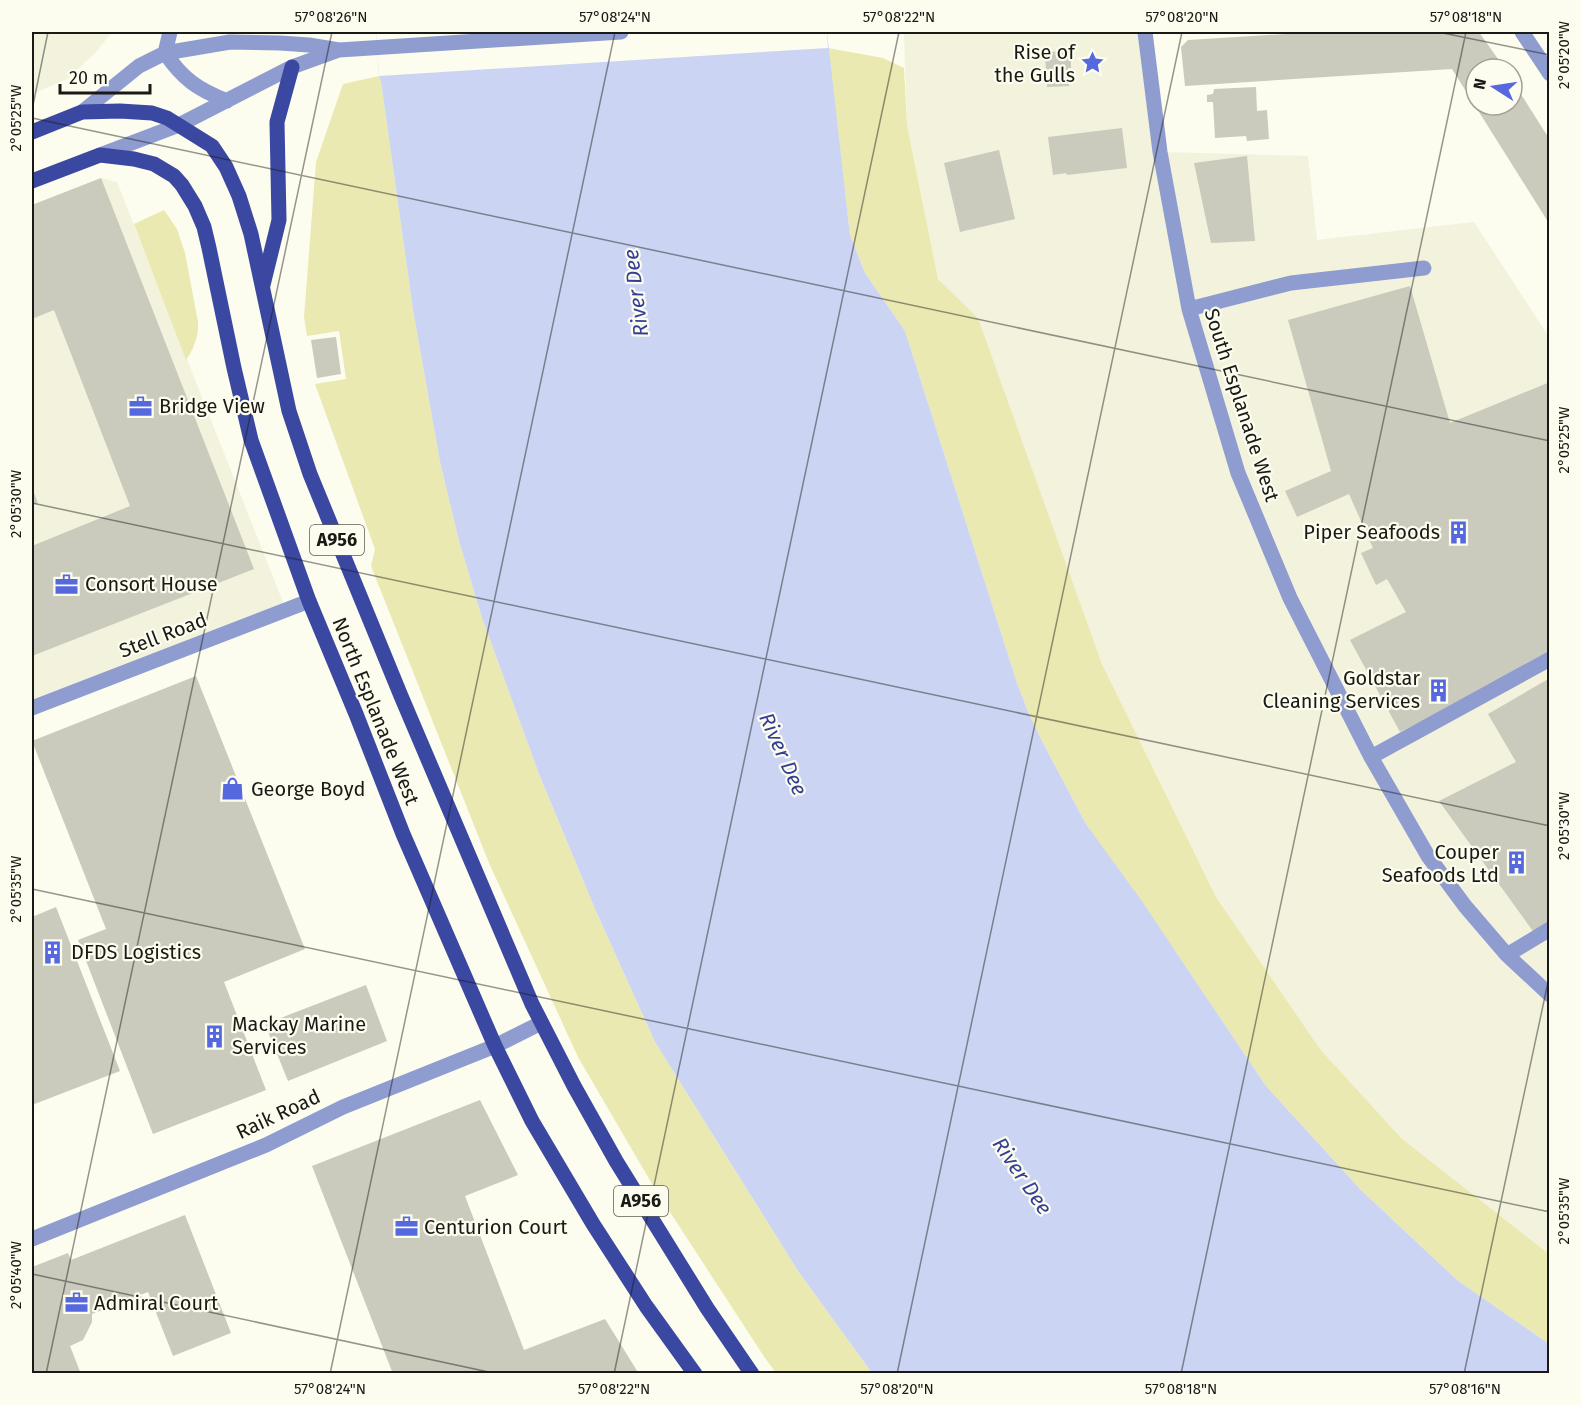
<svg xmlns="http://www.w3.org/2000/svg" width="1581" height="1405" font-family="'Fira Sans',sans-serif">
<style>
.built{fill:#f2f2dd}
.green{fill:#eae9b2}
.water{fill:#cbd4f3}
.pier{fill:#fcfcef}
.building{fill:#cacabd}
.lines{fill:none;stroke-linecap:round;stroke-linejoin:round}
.minor{stroke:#8e9ccf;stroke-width:15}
.major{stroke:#3b48a2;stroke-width:15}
.ticks{fill:none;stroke:#191915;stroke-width:1.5;stroke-opacity:0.45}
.labels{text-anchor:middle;stroke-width:4.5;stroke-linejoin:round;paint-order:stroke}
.shield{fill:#fcfcef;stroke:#5d5d56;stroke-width:1.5}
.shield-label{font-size:18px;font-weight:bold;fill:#191915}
.poi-label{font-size:20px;fill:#191915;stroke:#fcfcef;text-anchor:start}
.street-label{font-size:20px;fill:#191915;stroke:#fcfcef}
.water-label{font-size:21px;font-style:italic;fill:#333e94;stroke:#fcfcef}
.neatline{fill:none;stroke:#191915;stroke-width:2}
.ticks-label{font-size:15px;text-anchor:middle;fill:#191915}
</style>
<rect width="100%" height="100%" fill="#fcfcef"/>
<path class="built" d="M32,32h80l-17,21 -28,26 -35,15z
M904,32h241l15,120 148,4 9,84 157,-18 75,115v917l-148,-116 -81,-89 -104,-152 -114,-233 -124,-346 -40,-39 -31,-154z
M101,178l16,4 167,423 -252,96v-496z"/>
<path class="green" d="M828,48l55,10 21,10 3,57 31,154 40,39 124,346 114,233 104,152 81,89 148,116v90l-92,-64 -96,-90 -95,-104 -88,-131 -92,-131 -43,-81 -14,-29 -12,-31 -112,-352 -40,-58 -15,-38z
M379,76l2,6 32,228 27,152 19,79 23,77 57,156 56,135 60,133 143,229 74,102h-96l-13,-18 -108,-166 -77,-132 -89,-194 -118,-297 4,-17 -60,-165 31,-5 -7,-48 -32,5 -3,-19 12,-155 27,-78z
M164,210l13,19 8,24 13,69c1,13 -4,27 -12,38l-52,-136z"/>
<path class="water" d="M376,32h451l23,203 15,38 40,58 112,352 12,31 14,29 43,81 55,76 125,186 95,104 96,90 92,64v29h-677l-74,-102 -143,-229 -60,-133 -56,-135 -57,-156 -23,-77 -19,-79 -27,-152 -32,-228 -2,-6z"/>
<path class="pier" d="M376,32h451l1,16 -449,28z"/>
<path class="building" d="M1319,32h160l26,37h-29v36h36v-25l38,60v85l-98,-156 -267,17 -4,-39 7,-7z
M1067,51v7l4,-1v11h-3l1,18 -22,1 -2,-35z
M1256,87l1,24 10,-1 2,29 -22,2 -1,-5 -31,2 -2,-36h-6v-7l6,-1 1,-5z
M1122,128l5,40 -60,7 -1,-2 -13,2 -5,-38z
M999,150l16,69 -55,13 -16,-69z
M1247,156l8,85 -44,2 -17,-80z
M101,178l153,391 -222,87v-110l98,-40 -76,-196 -22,9v-114z
M1410,286l40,137 100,-41v272l-53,30 -97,48 -50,-92 56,-28 -19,-33 -11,6 -15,-32 12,-5 -24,-54 -52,23 -12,-26 46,-20 -43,-151z
M336,337l5,37 -24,4 -6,-38z
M32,488l6,15 -6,2z
M196,676l109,273 -81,33 42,108 -113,44 -75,-194 28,-11 -74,-188z
M1550,678v247l-15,9 -96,-133 77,-39 -28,-48z
M56,907l64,164 -88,34v-188z
M366,985l21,56 -99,40 -23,-57z
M480,1100l38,75 -53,21 59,154 81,-31 34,55h-246l-81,-208z
M185,1215l46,118 -58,23 -25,-64 -56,22v8l-9,18 -13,6 11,28h-49v-107l36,-14 3,7z"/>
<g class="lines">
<path class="minor" d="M1145,32l15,120 29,157 49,164 52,125 81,159 57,99 37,50 42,49 43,40
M1522,32l28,42
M165,53c18,26 32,36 62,48
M165,53l5,-21
M82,112l57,-46 26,-13 65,-11 50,1 29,2 30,5 282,-18
M100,155l79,-30 113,-58 44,-16
M1189,309l102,-26 133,-15
M32,708l277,-107
M1371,757l179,-98
M1507,955l43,-26
M32,1239l234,-94 77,-38 152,-61 46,-23"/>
<path class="major" d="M32,132l50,-20 38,-1 32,2 15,5 45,28 14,21 13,29 12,38 38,177 21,63 91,222 131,308 42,82 42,75 91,147 45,66
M32,181l68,-26 34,4 20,5 20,12 8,9 13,21 9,21 5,21 25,120 17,72 58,161 47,113 47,120 92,212 37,75 61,103 53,82 49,68
M263,285l16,-65 -2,-98 15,-55"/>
</g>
<path class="ticks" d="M1438,32l112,23M32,110l16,-78M32,118l1518,323M32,503l1518,323M32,889l1518,323M32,1274l466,100M46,1374l286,-1342M330,1374l285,-1342M614,1374l285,-1342M897,1374l285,-1342M1181,1374l285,-1342M1464,1374l86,-401"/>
<defs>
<symbol id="sight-bare" viewBox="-9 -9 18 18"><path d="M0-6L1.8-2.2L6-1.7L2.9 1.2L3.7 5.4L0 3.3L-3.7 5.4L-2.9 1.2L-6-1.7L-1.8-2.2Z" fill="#5668de" stroke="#fcfcef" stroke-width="2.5" paint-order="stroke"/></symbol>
<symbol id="office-bare" viewBox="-9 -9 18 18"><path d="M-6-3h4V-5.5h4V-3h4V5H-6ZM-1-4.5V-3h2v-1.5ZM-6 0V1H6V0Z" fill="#5668de" stroke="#fcfcef" stroke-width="2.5" paint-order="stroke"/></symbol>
<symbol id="building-bare" viewBox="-9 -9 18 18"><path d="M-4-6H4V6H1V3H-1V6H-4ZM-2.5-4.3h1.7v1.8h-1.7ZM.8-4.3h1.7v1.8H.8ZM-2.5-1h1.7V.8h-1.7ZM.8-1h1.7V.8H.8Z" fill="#5668de" stroke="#fcfcef" stroke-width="2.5" paint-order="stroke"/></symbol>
<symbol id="shop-bare" viewBox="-9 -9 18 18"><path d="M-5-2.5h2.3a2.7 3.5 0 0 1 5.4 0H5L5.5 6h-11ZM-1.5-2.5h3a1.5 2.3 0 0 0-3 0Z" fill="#5668de" stroke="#fcfcef" stroke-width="2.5" paint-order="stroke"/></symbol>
</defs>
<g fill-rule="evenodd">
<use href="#sight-bare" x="1076" y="46" width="33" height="33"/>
<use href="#office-bare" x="124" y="390" width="33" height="33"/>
<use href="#building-bare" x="1442" y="516" width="33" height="33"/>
<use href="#office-bare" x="50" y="568" width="33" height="33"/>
<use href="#building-bare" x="1422" y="674" width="33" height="33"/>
<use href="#shop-bare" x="216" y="772" width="33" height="33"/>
<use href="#building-bare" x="1500" y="846" width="33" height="33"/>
<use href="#building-bare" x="36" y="936" width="33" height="33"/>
<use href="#building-bare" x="198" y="1020" width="33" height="33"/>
<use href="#office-bare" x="390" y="1210" width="33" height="33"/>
<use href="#office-bare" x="60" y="1286" width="33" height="33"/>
</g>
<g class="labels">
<g class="shield">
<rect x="310" y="525" width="54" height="30" rx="4.5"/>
<rect x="614" y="1186" width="54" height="30" rx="4.5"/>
</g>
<g class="shield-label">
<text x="337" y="546">A956</text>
<text x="641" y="1207">A956</text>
</g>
<g class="poi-label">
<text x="1075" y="59" text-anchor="end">Rise of<tspan x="1075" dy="23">the Gulls</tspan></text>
<text x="159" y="413">Bridge View</text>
<text x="1440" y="539" text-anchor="end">Piper Seafoods</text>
<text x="85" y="591">Consort House</text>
<text x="1420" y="685" text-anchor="end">Goldstar<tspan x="1420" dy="23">Cleaning Services</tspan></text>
<text x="251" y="796">George Boyd</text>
<text x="1499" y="859" text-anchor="end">Couper<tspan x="1499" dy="23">Seafoods Ltd</tspan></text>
<text x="71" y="959">DFDS Logistics</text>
<text x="232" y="1031">Mackay Marine<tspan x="232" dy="23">Services</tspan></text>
<text x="424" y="1234">Centurion Court</text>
<text x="94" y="1310">Admiral Court</text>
</g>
<g class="street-label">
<text transform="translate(1242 405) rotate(72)" y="7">South Esplanade West</text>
<text transform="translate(163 635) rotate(-21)" y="7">Stell Road</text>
<text transform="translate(376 711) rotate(68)" y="7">North Esplanade West</text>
<text transform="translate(278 1114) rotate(-25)" y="7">Raik Road</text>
</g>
<g class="water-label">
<text transform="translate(636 293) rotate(-97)" y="7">River Dee</text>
<text transform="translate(783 754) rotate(66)" y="7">River Dee</text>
<text transform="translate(1022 1176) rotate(56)" y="7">River Dee</text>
</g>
</g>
<rect width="1581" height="1405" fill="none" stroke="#fcfcef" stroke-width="66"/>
<g transform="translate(1494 87) rotate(282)"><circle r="28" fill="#fcfcef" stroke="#a1a198" stroke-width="1.5"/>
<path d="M0-4.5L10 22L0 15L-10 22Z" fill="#5668de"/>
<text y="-9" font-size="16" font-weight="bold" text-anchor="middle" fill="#191915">N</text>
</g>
<path d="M60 84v9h90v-9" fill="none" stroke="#191915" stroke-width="3"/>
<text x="69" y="84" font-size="18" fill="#191915" stroke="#fcfcef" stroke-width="4.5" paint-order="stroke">20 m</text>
<rect x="33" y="33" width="1515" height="1339" class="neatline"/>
<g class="ticks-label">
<text x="331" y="22">57°08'26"N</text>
<text x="615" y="22">57°08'24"N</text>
<text x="899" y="22">57°08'22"N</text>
<text x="1182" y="22">57°08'20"N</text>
<text x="1466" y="22">57°08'18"N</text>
<text transform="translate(1564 55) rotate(-90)" y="5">2°05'20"W</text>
<text transform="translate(16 118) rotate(-90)" y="5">2°05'25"W</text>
<text transform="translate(1564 440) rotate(-90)" y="5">2°05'25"W</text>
<text transform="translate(16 504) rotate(-90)" y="5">2°05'30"W</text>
<text transform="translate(1564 826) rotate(-90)" y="5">2°05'30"W</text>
<text transform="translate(16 889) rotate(-90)" y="5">2°05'35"W</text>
<text transform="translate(1564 1211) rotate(-90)" y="5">2°05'35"W</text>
<text transform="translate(16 1275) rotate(-90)" y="5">2°05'40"W</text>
<text x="330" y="1394">57°08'24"N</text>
<text x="614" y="1394">57°08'22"N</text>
<text x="897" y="1394">57°08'20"N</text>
<text x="1181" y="1394">57°08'18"N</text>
<text x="1465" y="1394">57°08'16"N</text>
</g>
</svg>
